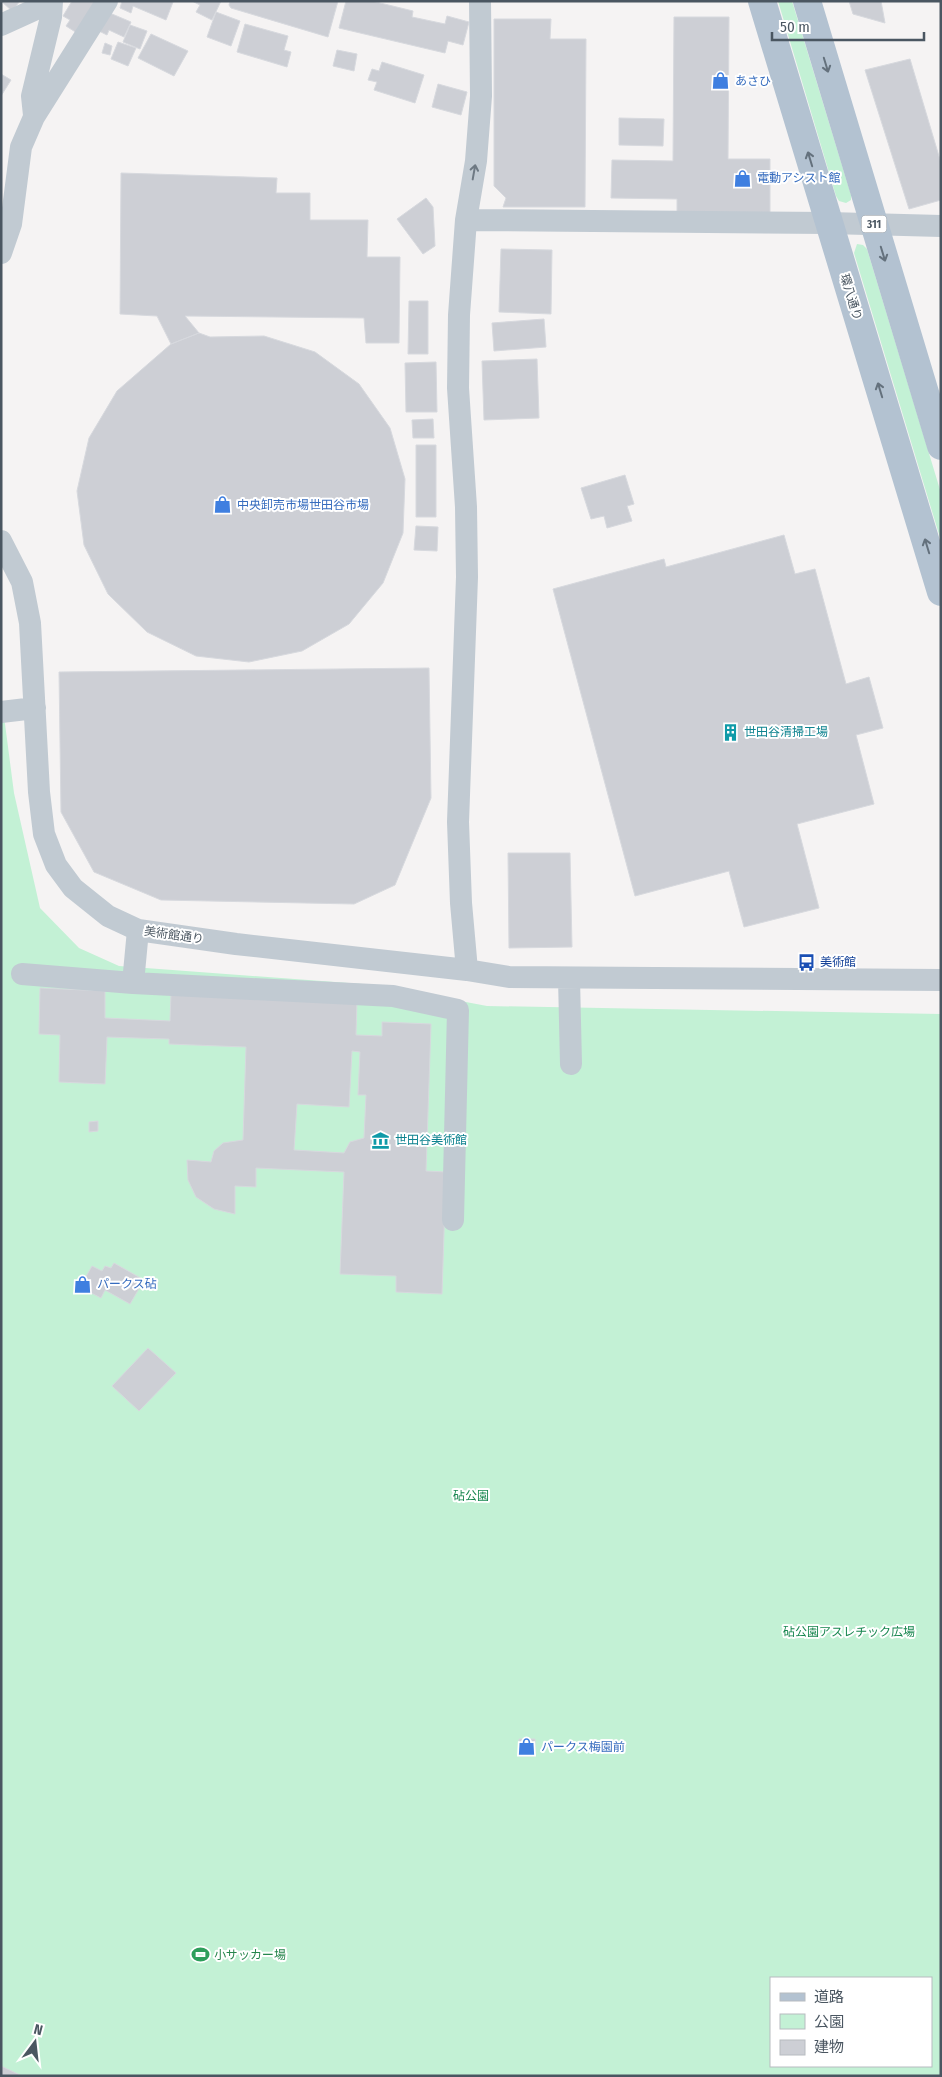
<svg xmlns="http://www.w3.org/2000/svg" width="942" height="2077" font-family="'Fira Sans Condensed','Noto Sans JP',sans-serif">
<style>
.green{fill:#c3f1d5;fill-rule:evenodd}
.building{fill:#cdcfd5;stroke:#d7d9de;fill-rule:evenodd}
.lines{fill:none;stroke-linecap:round;stroke-linejoin:round}
.minor{stroke:#c1cad2;stroke-width:22}
.major{stroke:#b3c2d1;stroke-width:28}
.oneway{stroke:#64717d}
.oneway2{stroke:#6e7983}
.labels{text-anchor:middle;stroke-width:4;stroke-linejoin:round;paint-order:stroke}
.shield{fill:#fff;stroke:#808990;stroke-width:1}
.shield-label{font-size:11px;font-weight:bold;fill:#4a5661}
.shop-label{font-size:12px;fill:#366cbe;stroke:#fff;text-anchor:start}
.street-label{font-size:12px;fill:#4a5661;stroke:#fff}
.culture-label{font-size:12px;fill:#0d838f;stroke:#fff;text-anchor:start}
.transit-label{font-size:12px;fill:#164399;stroke:#fff;text-anchor:start}
.park-label{font-size:12px;fill:#17864f;stroke:#fff}
.leisure-label{font-size:12px;fill:#27864d;stroke:#fff;text-anchor:start}
</style>
<rect width="100%" height="100%" fill="#f5f3f3"/>
<path class="green" d="M778,1h14l59,194v5l-5,3 -7,-2 -3,-5z
M857,244l6,1 4,4 74,244v48l-87,-288z
M1,693l13,100 26,115 39,40 40,18 257,19 111,21 454,8v1062h-940zM771,1978h160v88h-160z"/>
<path class="building" d="M1,1h19l-8,10z
M72,1h26l-21,32 -11,-7 4,-6 -7,-4z
M122,1h50l1,1 -7,18 -33,-14 -2,7 -11,-5z
M192,1h29l-9,19 -16,-8 4,-7z
M230,1h108l-10,36 -97,-29 -2,-3z
M346,1h26l41,10 -1,6 33,7 2,-8 22,6 -6,23 -15,-4 -3,12 -106,-25z
M849,1h32l4,22 -32,-9z
M105,11l26,11 -7,15 -15,-7 -2,5 -10,-5z
M216,12l24,9 -9,25 -24,-9z
M674,17h55l-1,142h42v59l-93,-1v-18l-66,-1 1,-38 61,1z
M494,19h57l-1,20h36l-1,168h-82l3,-9 -12,-12z
M245,24l43,12 -4,14 7,2 -4,15 -50,-15z
M130,25l17,6 -7,18 -17,-7z
M151,34l37,17 -14,25 -36,-18z
M118,42l18,6 -8,18 -17,-7z
M105,43l7,3 -2,9 -8,-2z
M337,50l20,4 -3,17 -21,-5z
M910,59l31,104v37l-32,9 -44,-139z
M382,62l42,13 -9,28 -41,-13 3,-8 -9,-2 4,-11 7,2z
M1,74l10,6 -10,16z
M438,84l29,8 -6,23 -29,-8z
M619,118l45,1 -1,27 -44,-1z
M121,173l156,5 -1,15h34v27h58l-1,37h33l-1,86h-33l-2,-25 -179,-2 14,17 -28,11 -14,-28 -37,-2z
M426,198l7,9 2,39 -12,8 -26,-35z
M501,249l51,1 -1,64 -52,-2z
M409,301h19v53h-20z
M544,319l2,28 -52,4 -2,-28z
M199,333l11,4 54,-1 51,16 44,32 31,44 15,51 -2,54 -20,50 -34,41 -47,27 -53,11 -53,-6 -49,-24 -39,-38 -24,-49 -7,-54 12,-53 28,-47 54,-47z
M537,359l2,59 -55,2 -2,-59z
M436,362l1,50h-31l-1,-49z
M433,419l1,19h-21l-1,-18z
M416,445h20v72h-20z
M625,475l9,29 -7,2 5,15 -25,7 -3,-12 -13,3 -10,-31z
M416,526l22,1 -1,24 -23,-1z
M784,535l11,39 20,-5 31,115 23,-7 14,51 -27,7 18,69 -77,20 22,84 -75,19 -15,-56 -94,25 -82,-307 111,-30 2,8z
M429,668l2,130 -36,87 -41,19 -193,-4 -67,-28 -33,-60 -2,-140z
M508,853h62l2,94 -63,1z
M40,988l65,3v27l65,3 1,-28 186,7 -1,35 26,1v-14l49,2 -5,147 20,1 -4,122 -46,-2v-16l-56,-2 4,-102 -88,-4v19l-21,-1v28l-21,-5 -18,-12 -8,-17 -1,-20 24,2 3,-11 9,-8 20,-3 3,-93 -77,-3v-5l-62,-2 -2,47 -46,-2 1,-47 -21,-1zM352,1051l8,1 -2,43h8l-2,43 -14,4 -6,11 -50,-3 3,-46 52,3z
M98,1121v10l-9,1v-10z
M114,1263l30,17 -14,24 -25,-14 -4,8 -21,-11 12,-21 10,5 3,-5 6,2z
M148,1348l28,25 -37,38 -27,-25z
M519,1739h16v17h-16z
M1,2066l21,10h-21z"/>
<g class="lines">
<path class="minor" d="M1,25l33,-15 9,-9
M34,115l-2,-19 19,-79 1,-16
M466,220l363,3 112,3
M1,253l10,-29 10,-77 13,-30 73,-116
M1,541l21,41 8,41 9,169 5,42 12,31 17,23 35,28 30,14 98,14 231,26 42,7 432,3
M1,712l34,-4
M467,970l-6,-67 -3,-81 9,-245 -1,-70 -8,-119 1,-73 7,-95 10,-59 5,-65 -1,-95
M22,974l111,9 260,13 65,14 -5,210
M569,978l2,86
M133,983l5,-53"/>
<path class="major" d="M762,1l179,591
M807,1l134,445"/>
</g>
<defs><path id="oneway-shaft" d="M-6 0H5M1.5-3L5.5 0L1.5 3" fill="none" stroke-width="1.6" stroke-linecap="round" stroke-linejoin="round" transform="scale(1.25)"/></defs>
<g class="oneway">
<use href="#oneway-shaft" transform="translate(826 65) rotate(73)"/>
<use href="#oneway-shaft" transform="translate(810 159) rotate(-107)"/>
<use href="#oneway-shaft" transform="translate(883 254) rotate(73)"/>
<use href="#oneway-shaft" transform="translate(880 390) rotate(-107)"/>
<use href="#oneway-shaft" transform="translate(927 546) rotate(-107)"/>
</g>
<use class="oneway2" href="#oneway-shaft" transform="translate(474 172) rotate(-80)"/>
<defs>
<symbol id="shop-bare" viewBox="-9 -9 18 18"><path d="M-5-2.5h2.3a2.7 3.5 0 0 1 5.4 0H5L5.5 6h-11ZM-1.5-2.5h3a1.5 2.3 0 0 0-3 0Z" fill="#3f7fe0" stroke="#fff" stroke-width="2.5" paint-order="stroke"/></symbol>
<symbol id="building-bare" viewBox="-9 -9 18 18"><path d="M-4-6H4V6H1V3H-1V6H-4ZM-2.5-4.3h1.7v1.8h-1.7ZM.8-4.3h1.7v1.8H.8ZM-2.5-1h1.7V.8h-1.7ZM.8-1h1.7V.8H.8Z" fill="#0f9aa8" stroke="#fff" stroke-width="2.5" paint-order="stroke"/></symbol>
<symbol id="bus-bare" viewBox="-9 -9 18 18"><path d="M-5-6H5V4H4V6H2V4H-2V6H-4V4H-5ZM-3.5-4V0h7V-4ZM-3.5 1.2v1.5H-2V1.2ZM2 1.2v1.5H3.5V1.2Z" fill="#1a4fb4" stroke="#fff" stroke-width="2.5" paint-order="stroke"/></symbol>
<symbol id="museum-bare" viewBox="-9 -9 18 18"><path d="M0-6L6-3V-2H-6V-3ZM-5-1h2V3h-2ZM-1-1h2V3h-2ZM3-1h2V3H3ZM-6 4H6V6H-6Z" fill="#0f9aa8" stroke="#fff" stroke-width="2.5" paint-order="stroke"/></symbol>
<symbol id="stadium-bare" viewBox="-9 -9 18 18"><path d="M0-5a6.5 5 0 1 0 0 10a6.5 5 0 1 0 0-10ZM-3.5-1.8h7v3.6h-7Z" fill="#2e9e5b" stroke="#fff" stroke-width="2.5" paint-order="stroke"/></symbol>
</defs>
<g fill-rule="evenodd">
<use href="#shop-bare" x="708" y="68" width="25" height="25"/>
<use href="#shop-bare" x="730" y="166" width="25" height="25"/>
<use href="#shop-bare" x="210" y="492" width="25" height="25"/>
<use href="#building-bare" x="718" y="720" width="25" height="25"/>
<use href="#bus-bare" x="794" y="950" width="25" height="25"/>
<use href="#museum-bare" x="368" y="1128" width="25" height="25"/>
<use href="#shop-bare" x="70" y="1272" width="25" height="25"/>
<use href="#shop-bare" x="514" y="1734" width="25" height="25"/>
<use href="#stadium-bare" x="188" y="1942" width="25" height="25"/>
</g>
<g class="labels">
<rect class="shield" x="861.5" y="215.5" width="25" height="17" rx="4"/>
<g class="shield-label">
<text x="874" y="228">311</text>
</g>
<g class="shop-label">
<text x="735" y="85">あさひ</text>
<text x="757" y="182">電動アシスト館</text>
<text x="237" y="509">中央卸売市場世田谷市場</text>
<text x="97" y="1288">パークス砧</text>
<text x="541" y="1751">パークス梅園前</text>
</g>
<g class="street-label">
<text transform="translate(851 297) rotate(73)" y="4">環八通り</text>
<text transform="translate(174 935) rotate(8)" y="4">美術館通り</text>
</g>
<g class="culture-label">
<text x="744" y="736">世田谷清掃工場</text>
<text x="395" y="1144">世田谷美術館</text>
</g>
<g class="transit-label">
<text x="820" y="966">美術館</text>
</g>
<g class="park-label">
<text x="471" y="1500">砧公園</text>
<text x="849" y="1636">砧公園アスレチック広場</text>
</g>
<g class="leisure-label">
<text x="214" y="1959">小サッカー場</text>
</g>
</g>
<rect width="942" height="2077" fill="none" stroke="#4a5661" stroke-width="5"/>
<rect x="770" y="1977" width="162" height="90" fill="#ffffff" stroke="#b7bbc0"/>
<rect x="780" y="1993" width="25" height="8" fill="#b3c2d1" stroke="#b7bbc0"/>
<text x="814" y="2002" font-size="15" fill="#4a5661">道路</text>
<rect x="780" y="2014" width="25" height="15" fill="#c3f1d5" stroke="#b7bbc0"/>
<text x="814" y="2027" font-size="15" fill="#4a5661">公園</text>
<rect x="780" y="2040" width="25" height="15" fill="#cdcfd5" stroke="#b7bbc0"/>
<text x="814" y="2052" font-size="15" fill="#4a5661">建物</text>
<g transform="translate(35 2042) rotate(15)" stroke="#ffffff" stroke-width="4" paint-order="stroke">
<path d="M0-4L9 19L0 12L-9 19Z" fill="#4a5661"/>
<text y="-8" font-size="14" font-weight="bold" text-anchor="middle" fill="#4a5661">N</text>
</g>
<path d="M772 32v8h152v-8" fill="none" stroke="#4a5661" stroke-width="2.5"/>
<text x="780" y="32" font-size="15" fill="#4a5661" stroke="#ffffff" stroke-width="4" paint-order="stroke">50 m</text>
</svg>
